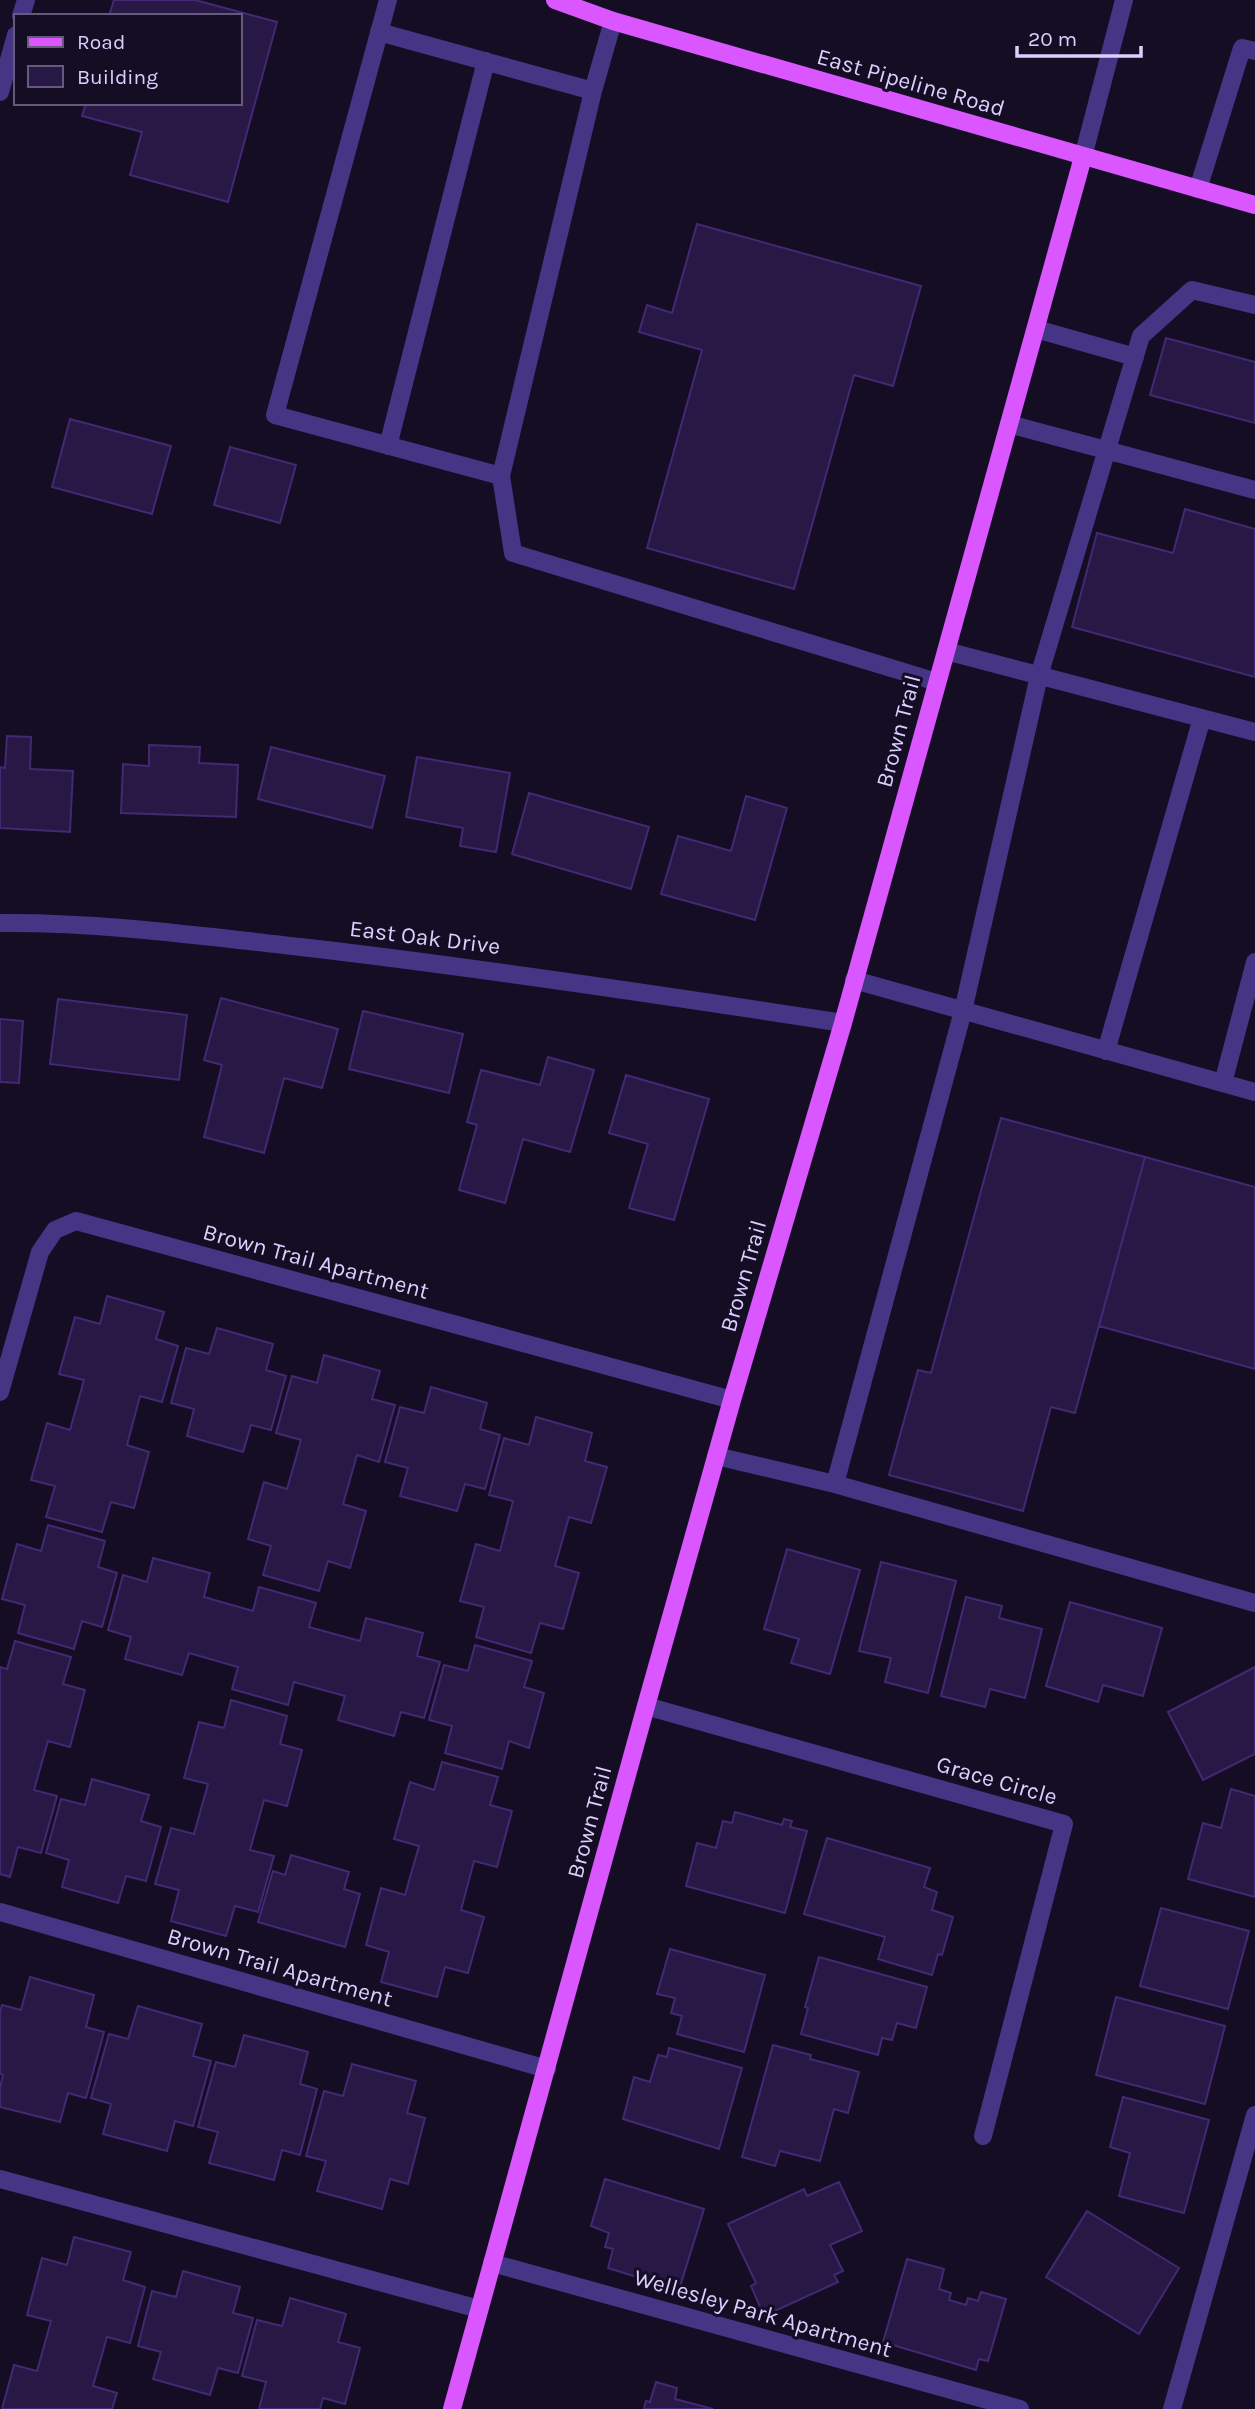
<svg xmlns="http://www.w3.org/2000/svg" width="1255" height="2409" font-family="Karla,sans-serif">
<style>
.building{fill:#281846;stroke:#432873;stroke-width:2}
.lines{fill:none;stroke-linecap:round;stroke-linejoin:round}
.minor{stroke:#443585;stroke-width:18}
.major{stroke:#da56ff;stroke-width:18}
.labels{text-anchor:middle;stroke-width:6;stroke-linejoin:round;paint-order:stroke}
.street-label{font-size:23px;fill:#dccfff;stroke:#140d24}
</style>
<rect width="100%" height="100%" fill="#140d24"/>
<path class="building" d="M114,0h81l82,22 -49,180 -98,-27 12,-43 -60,-16 4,-13h154v-87h-131z
M697,224l224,62 -28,100 -39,-11 -60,214 -147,-41 55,-198 -63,-18 8,-27 25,8z
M1166,338l89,24v61l-105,-28z
M70,419l101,27 -19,68 -100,-27z
M230,447l66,18 -16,58 -66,-18z
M1185,509l70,20v148l-183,-50 25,-94 76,20z
M7,736l24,1 -1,32 43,2 -3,61 -70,-4v-61l5,1z
M149,745l51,2 -1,16 39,2 -2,52 -115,-4 2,-49 26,2z
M271,747l114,29 -13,52 -114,-29z
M417,757l93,16 -14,79 -36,-6 3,-18 -57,-11z
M529,793l120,34 -18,62 -119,-35z
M746,796l41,12 -32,112 -94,-26 17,-58 53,15z
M221,998l117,31 -16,59 -38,-10 -20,75 -60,-16 18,-72 -18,-5z
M58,999l129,16 -8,65 -129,-16z
M363,1011l100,23 -14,59 -100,-24z
M0,1019l23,2 -4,62 -19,-1z
M548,1057l46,13 -24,82 -47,-13 -18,64 -46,-13 18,-65 -10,-3 14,-52 59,15z
M626,1075l83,24 -35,121 -45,-12 19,-64 -39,-11z
M1001,1118l144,39 -70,256 -24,-6 -28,104 -134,-36 29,-105 13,3z
M1145,1157l110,30v182l-156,-43z
M107,1296l57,16 -8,27 22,7 -16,56 -22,-6 -13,49 22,7 -15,56 -23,-6 -9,30 -56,-15 9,-31 -24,-6 16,-57 23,7 14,-50 -25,-6 16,-57 25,7z
M217,1328l56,16 -7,26 20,6 -15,54 -20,-5 -8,27 -56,-16 7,-27 -23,-6 15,-55 23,6z
M324,1355l56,16 -8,28 23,6 -16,57 -22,-7 -14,49 23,7 -16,57 -22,-7 -9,30 -56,-16 8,-29 -23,-7 16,-57 23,7 14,-49 -25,-7 16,-57 25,7z
M431,1387l56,16 -7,26 20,6 -15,54 -20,-5 -8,27 -57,-15 8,-28 -23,-6 15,-55 24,6z
M536,1417l56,16 -7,28 22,6 -16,56 -22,-6 -14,49 24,7 -16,56 -23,-6 -9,30 -55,-16 8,-30 -24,-6 16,-57 24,7 13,-50 -24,-6 15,-57 25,7z
M48,1525l57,16 -7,26 19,6 -15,54 -20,-6 -8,28 -56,-16 7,-28 -23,-6 15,-55 24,7z
M787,1549l73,21 -30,104 -39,-11 8,-24 -35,-10z
M153,1558l57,15 -6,24 49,14 6,-24 57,16 -7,24 51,14 6,-23 57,15 -6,23 23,6 -16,56 -23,-6 -7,24 -56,-16 7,-24 -51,-14 -6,23 -56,-16 6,-22 -49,-14 -7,22 -57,-16 6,-22 -23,-7 15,-55 24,7z
M881,1562l75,19 -28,112 -43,-11 6,-24 -32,-7z
M966,1597l36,9 -3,12 43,11 -17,69 -35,-9 -5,18 -44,-11z
M1070,1602l92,26 -19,68 -40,-11 -5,17 -52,-16z
M15,1641l56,16 -8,27 22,6 -15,57 -22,-6 -14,49 23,6 -16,57 -23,-6 -8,30 -10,-3v-207l7,2z
M475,1645l57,16 -8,26 20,6 -15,55 -20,-7 -7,28 -57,-16 7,-27 -23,-6 15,-55 24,6z
M1255,1667v87l-52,26 -35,-68z
M231,1700l56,16 -7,28 22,6 -15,56 -23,-6 -14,50 24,6 -16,56 -23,-6 -9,30 -55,-15 8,-31 -24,-6 16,-56 23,6 14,-50 -24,-6 15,-56 25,6z
M442,1762l56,15 -8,28 22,6 -15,56 -23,-6 -13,49 23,7 -16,56 -23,-6 -8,30 -56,-15 8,-30 -23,-7 15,-57 24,7 14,-49 -25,-7 16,-57 24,8z
M92,1779l57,16 -8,26 20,6 -15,54 -20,-5 -8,27 -56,-16 7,-27 -23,-7 15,-54 24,6z
M1231,1789l24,7v101l-67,-18 15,-56 18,5z
M735,1812l47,13 2,-6 8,2 -2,6 17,4 -22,82 -99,-27 11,-43 19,5 7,-27 9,2z
M827,1838l103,30 -6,19 13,5 -5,18 21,7 -11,38 -4,-1 -6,21 -54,-16 7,-22 -81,-23z
M291,1855l58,17 -5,17 16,5 -15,53 -87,-25 15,-51 12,4z
M1161,1908l88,23 -21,78 -88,-23z
M670,1949l95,26 -21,77 -67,-18 5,-18 -11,-3 4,-15 -18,-4z
M819,1957l108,30 -11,41 -19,-5 -5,17 -10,-2 -4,17 -77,-21 7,-26 -3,-1z
M30,1977l64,18 -8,32 18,5 -18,66 -18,-5 -8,29 -60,-15v-19l3,-13 -3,-1v-62l2,-7 19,5z
M1116,1997l109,29 -20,78 -109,-29z
M138,2006l64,18 -9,32 18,5 -18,65 -18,-5 -8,30 -64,-17 8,-30 -20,-6 18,-64 19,5z
M244,2035l64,17 -8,32 17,5 -17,66 -18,-5 -8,30 -65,-17 9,-31 -20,-5 18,-65 19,5z
M773,2045l38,10 -1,4 49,13 -11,41 -14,-4 -14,52 -40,-10 -5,15 -33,-9z
M669,2048l73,20 -23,81 -96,-30 11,-42 16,5 8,-27 9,2z
M352,2064l64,17 -9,32 18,5 -17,66 -18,-5 -8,30 -65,-18 9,-30 -20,-5 18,-65 19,5z
M1123,2097l86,23 -25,93 -65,-17 11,-43 -20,-6z
M605,2179l99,30 -25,81 -71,-22 5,-19 -8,-2 4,-14 -18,-7z
M839,2182l23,49 -32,14 13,26 -9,4 4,7 -74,34 -13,-30 5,-3 -28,-59 76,-35 3,7z
M1087,2211l92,57 -40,66 -93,-57z
M74,2237l57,15 -8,28 22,7 -15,56 -23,-6 -14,49 24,7 -5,16h-110l12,-44 23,6 14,-50 -24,-6 15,-57 25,7z
M907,2259l37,10 -5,20 12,4 -2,7 17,5 2,-7 10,3 3,-9 25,7 -18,62 -9,-2 -3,11 -93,-28z
M183,2271l57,16 -7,26 20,5 -15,55 -20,-5 -8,27 -57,-16 8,-27 -23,-6 14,-55 24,6z
M290,2298l56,16 -8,28 22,6 -15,56 -22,-6 -3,11h-61l7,-27 -24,-6 15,-56 25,6z
M656,2382l21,6 -2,11 38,10h-69l2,-8 4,1z"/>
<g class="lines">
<path class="minor" d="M388,0l-113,415 226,61 12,77 424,129
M21,16l5,-16
M379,32l214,59 -92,385
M593,91l20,-70
M0,92l16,-57
M1083,157l41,-157
M1198,189l44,-141 13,3
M1036,329l99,28
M1009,424l246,66
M388,446l98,-385
M946,651l309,81
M0,923c100,-1 202,13 301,24 181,21 361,48 542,76
M854,980l401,112
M1106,1051l96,-333
M1223,1083l32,-121
M0,1392l40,-140 15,-22 21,-9 656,179
M716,1456l119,28 128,-473 76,-335 102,-340 51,-46 63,15
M835,1484l420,119
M646,1706l418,118 -81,312
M0,1912l547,157
M0,2179l479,130
M492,2263l528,146
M1172,2409l83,-294"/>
<path class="major" d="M555,0l58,21 642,184
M452,2409l194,-703 86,-306 111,-377 240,-866"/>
</g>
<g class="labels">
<g class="street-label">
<text transform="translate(911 82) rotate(16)" y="8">East Pipeline Road</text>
<text transform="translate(898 731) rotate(-75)" y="8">Brown Trail</text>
<text transform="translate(425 937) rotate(7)" y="8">East Oak Drive</text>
<text transform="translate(316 1261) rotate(15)" y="8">Brown Trail Apartment</text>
<text transform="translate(743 1276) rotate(-74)" y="8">Brown Trail</text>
<text transform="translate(997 1780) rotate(16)" y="8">Grace Circle</text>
<text transform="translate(589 1822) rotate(-75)" y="8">Brown Trail</text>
<text transform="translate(280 1967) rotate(16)" y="8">Brown Trail Apartment</text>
<text transform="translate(763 2313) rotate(16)" y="8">Wellesley Park Apartment</text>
</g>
</g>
<rect x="14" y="14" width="228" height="91" fill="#140d24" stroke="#645b7c" stroke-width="2"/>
<rect x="28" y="37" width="35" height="10" fill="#da56ff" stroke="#645b7c" stroke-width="2"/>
<text x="77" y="49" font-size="21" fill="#dccfff">Road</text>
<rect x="28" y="66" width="35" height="21" fill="#281846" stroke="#645b7c" stroke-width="2"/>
<text x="77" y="84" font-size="21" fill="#dccfff">Building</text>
<path d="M1017 46v10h124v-10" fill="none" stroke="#dccfff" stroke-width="3.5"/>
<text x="1028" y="46" font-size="21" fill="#dccfff" stroke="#140d24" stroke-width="5" paint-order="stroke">20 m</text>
</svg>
